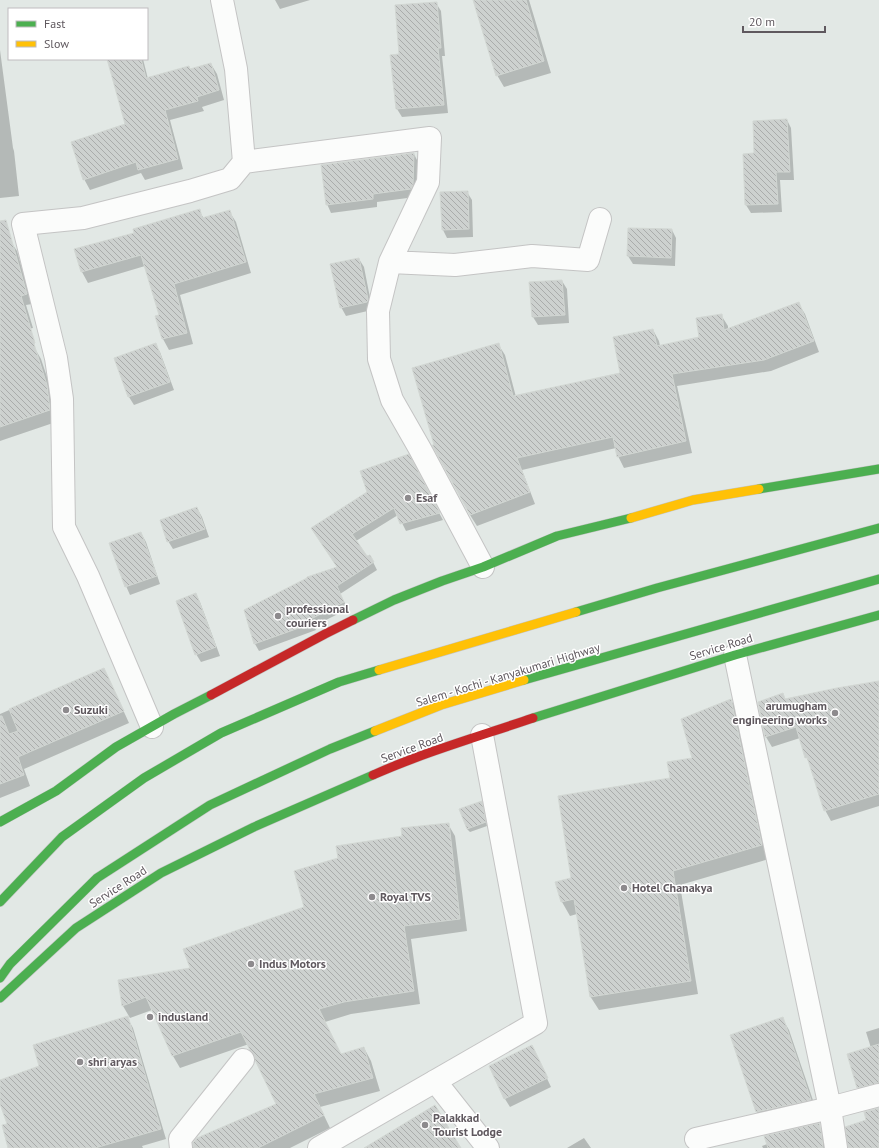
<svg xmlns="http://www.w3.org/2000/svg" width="879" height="1148" font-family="'PT Sans',sans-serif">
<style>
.shadow{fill:#0003}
.building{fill:url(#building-back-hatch);stroke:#d2d7d3}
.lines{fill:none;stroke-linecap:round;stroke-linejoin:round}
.street-casing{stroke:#c4c4c4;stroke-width:24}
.fast-casing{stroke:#c3c4c4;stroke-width:10}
.slow-casing{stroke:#c3c4c4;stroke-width:10}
.jam-casing{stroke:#c3c4c4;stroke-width:10}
.street{stroke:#fbfcfb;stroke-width:22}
.fast{stroke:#4caf50;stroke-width:9}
.slow{stroke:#ffc107;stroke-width:9}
.jam{stroke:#c62828;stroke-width:9}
.poi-dot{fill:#8d8a8d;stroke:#fff;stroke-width:1.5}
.labels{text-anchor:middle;stroke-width:3;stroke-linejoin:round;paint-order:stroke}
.poi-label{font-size:12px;font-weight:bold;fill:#5f585e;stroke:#fff;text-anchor:start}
.street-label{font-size:12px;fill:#5f585e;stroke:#fff}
</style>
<defs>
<pattern id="building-back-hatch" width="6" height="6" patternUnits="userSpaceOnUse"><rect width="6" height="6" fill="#cdd1cf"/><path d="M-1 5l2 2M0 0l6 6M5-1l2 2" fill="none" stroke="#aaacab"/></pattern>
</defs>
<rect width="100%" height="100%" fill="#e2e8e5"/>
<path class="shadow" d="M275,0h35l-30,9z
M488,0h41l22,73 -47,14 -7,-12z
M436,3l5,8 4,45h-3l6,57 -46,4 -5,-8 -5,-53 8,-1z
M0,50l13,98 1,3 5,45 -19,2z
M108,59h35l5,20 42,-9 21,-6 6,10 7,26 -22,7 2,4 -34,9 13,49 -38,11 -4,-7 -51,17 -6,-11 42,-54z
M787,120l4,8 3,52h-14l2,32 -31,1 -5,-8 9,-51z
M414,154l4,8 -1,32 -2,3 -38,5v5l-46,6 -4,-9z
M467,192l5,8 1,37 -26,1 -4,-8z
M199,210l5,9 25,-8 7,11 15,51 -71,22 13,49 -24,6 -6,-11 -2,-23 -16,-50 -57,17 -6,-11 53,-38z
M672,230l4,8 -1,28 -42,-2 -5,-8z
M11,242l6,9 15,53 -6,1 7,23 -33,6v-89z
M359,259l5,8 8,41v2l-26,6 -5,-9z
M562,281l5,8 2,34 -31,2 -5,-8 -3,-34z
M798,303l7,11 14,38 -48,19 -94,15 15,67 -68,15 -6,-12 -2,-8 -94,22 13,34 -58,22 -7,-11 28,-171 7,11 11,42 106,-23 31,-44 6,11 1,5 40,-8 21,-23 7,11v3z
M155,344l5,8 14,38 -40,15 -5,-8z
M34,347l7,12 13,39 2,24 -56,19v-83z
M412,463l31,57 -37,11 -8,-16 -42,26 11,16 3,-1 7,14 -37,24 8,15 -34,17 2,4 -57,21 -4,-7 -9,-33 92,-44 -21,-32z
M197,508l5,9 7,20 -36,12 -5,-8z
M141,533l5,9 14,42 -30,11 -4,-9z
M196,594l4,8 20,54 -19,6 -5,-8z
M104,669l6,12 19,42 -105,46 6,17 -30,12v-84z
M879,682v124l-48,15 -6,-11 -14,-44 -5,-9 -6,-19 -28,9 -6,-10 -7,-34 24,-8 3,5z
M731,700l8,14 30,145 -89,26 18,109 -99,16 -9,-14 -13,-82 -7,2 -8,-14 -5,-20 15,-4 99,-100 22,-19z
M481,802l2,4 4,20 -17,6 -3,-3z
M448,824l7,12 12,95 -56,8 9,65 -69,10 -26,8 16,33 23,-7 7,13 9,30 -60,16 10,21 -40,20h-77l65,-44 -29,-60 -69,24 -7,-12 -21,-46 -22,8 -7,-12 -4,-25 72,-12 115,-61 33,-49 64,-22z
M127,1017l6,11 33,111 -24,7 1,2h-134v-24l-9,-23v-20l41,-15z
M782,1018l7,12 28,82 -53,12 -7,-12 -25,-77z
M879,1028v66l-15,4 -6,-10 13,-40 -5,-16z
M536,1055l15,32 -41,20 -5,-8z
M818,1125l5,8 3,15h-63l-1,-2z
M584,1138l7,10h-24z"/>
<path class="building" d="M473,0h53l18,61 -48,15z
M437,2l4,46h-3l6,57 -48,4 -6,-54 9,-1 -4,-49z
M107,59h34l5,19 43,-12 1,3 21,-6 8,27 -22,7 1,4 -33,9 13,49 -40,11 -2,-8 -53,18 -12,-38 54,-18z
M787,119l3,53h-14l2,32 -33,1 -2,-51 11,-1 -1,-32z
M414,153l-1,32 -2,4 -38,5v5l-47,6 -5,-40z
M468,191l1,38 -27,1 -2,-38z
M200,209l2,9 28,-8 16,52 -72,22 13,49 -25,6 -7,-23 4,-1 -18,-60 -60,17 -7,-23 60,-16 -1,-4z
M6,220l21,74 -6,2 14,47 -1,1 13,41 3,25 -50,17v-206z
M628,228l44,1 -1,29 -44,-2z
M359,258l9,41 -1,3 -27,6 -10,-44z
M562,280l3,35 -33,2 -3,-35z
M799,302l15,39 -50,19 -92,14 14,67 -69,16 -4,-20 -96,21 13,34 -60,23 -38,-70h2l-22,-77 87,-25 14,53 107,-23 -7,-36 40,-8 4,17 42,-9 -3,-19 26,-4 2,16z
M156,343l14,39 -42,15 -14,-39z
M409,454l31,59 -40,11 -6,-16 -42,26 15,22 3,-1 4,7 -37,24 7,16 -33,17 2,4 -59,21 -10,-34 63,-32v-1l30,-10 -26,-39 56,-36 -7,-21z
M197,507l8,22 -38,13 -7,-22z
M141,532l16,44 -32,11 -16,-44z
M196,593l20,54 -21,8 -19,-54z
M104,668l20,43 -106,46 6,18 -24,9v-68h2l7,18 9,-3 -9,-22z
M879,681v113l-55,17 -17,-54 -2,1 -9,-31 -31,10 -7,-35 25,-9 2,6 52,-11z
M731,699l31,146 -89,26 18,110 -101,16 -16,-98 -13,3 -6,-20 16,-4 -13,-82 112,-18 -3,-16 25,-4 -11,-39z
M482,801l4,21 -19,7 -8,-20z
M449,823l11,96 -56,7 10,65 -70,11 -25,7 22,45 23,-7 9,31 -59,16 10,21 -66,33h-65v-5l4,-5 79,-34 -21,-44 -1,-5 -4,-5 -9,-18 -69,24 -26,-59 -24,9 -4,-26 72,-12 -7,-19 121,-42 -10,-36 44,-13 -2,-12 66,-10 -1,-8z
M128,1016l33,113 -66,19h-87l-6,-23 5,-1 -7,-20v-24l39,-14 -6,-21z
M783,1017l28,83 -55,12 -26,-77z
M879,1044v39l-22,5 -10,-34z
M532,1045l16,33 -44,21 -15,-33z
M435,1105l26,43h-97z
M879,1108v40h-31l-3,-21 21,-7 -2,-8z
M819,1123l2,7 2,18h-55l-4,-12z"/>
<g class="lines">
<defs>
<path id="street" d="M244,162l186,-24 -2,44 -38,80 -12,49 1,48 13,41 28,49 63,118
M390,262l65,3 77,-9 56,4 12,-41
M735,655l95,453 6,40
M152,727l-64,-151 -24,-49 -2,-128 -6,-41 -33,-134 60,-6 107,-27 40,-12 14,-17 -8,-93 -14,-69
M435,1081l53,67
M696,1139l134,-31 49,-13
M181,1148l-1,-9 63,-79
M319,1148l217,-125 -54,-288"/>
<path id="fast" d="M759,489l120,-20
M576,612l81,-24 222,-60
M353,620l41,-20 48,-19 41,-14 74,-31 74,-18
M524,680l355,-101
M533,718l202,-63 144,-40
M0,822l56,-31 60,-44 58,-33 37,-19
M0,902l62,-65 82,-59 77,-45 118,-51 40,-12
M0,978l10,-14 87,-86 113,-73 120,-56 45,-18
M0,998l76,-70 85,-55 93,-46 119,-52"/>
<path id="slow" d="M631,518l62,-18 66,-11
M379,670l197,-58
M375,731l66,-26 83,-25"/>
<path id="jam" d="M211,695l114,-61 28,-14
M373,775c52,-23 107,-39 160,-57"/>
</defs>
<use href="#street" class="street-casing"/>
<use href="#fast" class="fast-casing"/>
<use href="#slow" class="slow-casing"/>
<use href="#jam" class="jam-casing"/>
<use href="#street" class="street"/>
<use href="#fast" class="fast"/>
<use href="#slow" class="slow"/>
<use href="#jam" class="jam"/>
</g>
<g class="poi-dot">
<circle cx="408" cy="498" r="4"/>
<circle cx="278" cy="616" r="4"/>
<circle cx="66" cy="710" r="4"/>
<circle cx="835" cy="713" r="4"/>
<circle cx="624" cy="888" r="4"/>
<circle cx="372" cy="897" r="4"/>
<circle cx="251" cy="964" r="4"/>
<circle cx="150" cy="1017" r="4"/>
<circle cx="80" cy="1062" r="4"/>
<circle cx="425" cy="1125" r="4"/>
</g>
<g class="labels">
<g class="poi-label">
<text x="416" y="502">Esaf</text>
<text x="286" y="613">professional<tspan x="286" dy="14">couriers</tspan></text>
<text x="827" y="710" text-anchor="end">arumugham<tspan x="827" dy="14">engineering works</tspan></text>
<text x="74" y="714">Suzuki</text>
<text x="632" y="892">Hotel Chanakya</text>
<text x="380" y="901">Royal TVS</text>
<text x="259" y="968">Indus Motors</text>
<text x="158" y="1021">indusland</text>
<text x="88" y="1066">shri aryas</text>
<text x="433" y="1122">Palakkad<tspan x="433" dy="14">Tourist Lodge</tspan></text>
</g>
<g class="street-label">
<text transform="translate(721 647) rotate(-17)" y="4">Service Road</text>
<text transform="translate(508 675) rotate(-17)" y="4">Salem - Kochi - Kanyakumari Highway</text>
<text transform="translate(412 748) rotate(-20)" y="4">Service Road</text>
<text transform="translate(118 887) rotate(-33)" y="4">Service Road</text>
</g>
</g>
<rect x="8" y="8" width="140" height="52" fill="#ffffff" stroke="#bfbcbf"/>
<rect x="16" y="21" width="20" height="6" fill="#4caf50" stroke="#bfbcbf"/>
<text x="44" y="28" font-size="12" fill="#5f585e">Fast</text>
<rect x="16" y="41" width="20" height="6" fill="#ffc107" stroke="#bfbcbf"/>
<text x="44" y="48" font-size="12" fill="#5f585e">Slow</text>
<path d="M743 26v6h82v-6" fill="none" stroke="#5f585e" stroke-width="2"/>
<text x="749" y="26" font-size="12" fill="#5f585e" stroke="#ffffff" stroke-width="3" paint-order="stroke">20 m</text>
</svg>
